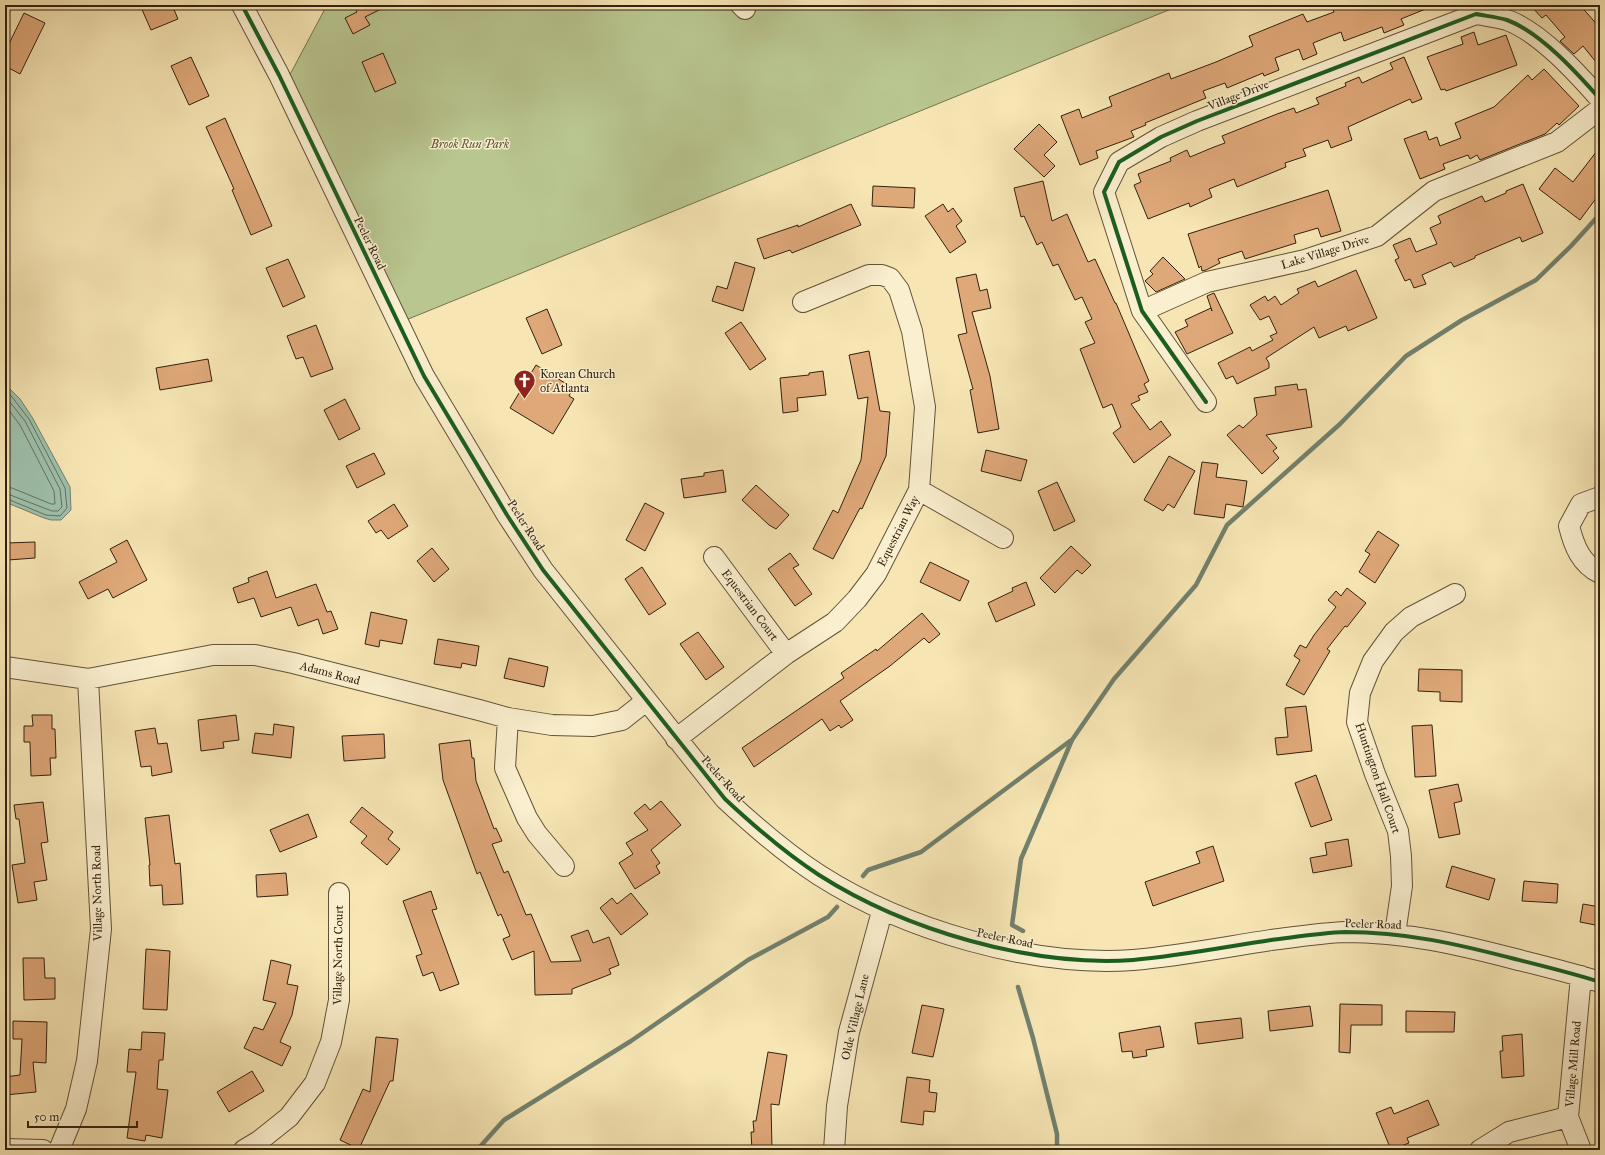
<svg xmlns="http://www.w3.org/2000/svg" width="1605" height="1155" font-family="'IM FELL Great Primer',serif">
<style>
.green{fill:#b9c690;stroke:#767450}
.water{fill:#9dc0ac;stroke:#72806d}
.lines{fill:none;stroke-linecap:round;stroke-linejoin:round}
.shore{stroke:#68705e;stroke-width:1}
.stream{stroke:#72806d;stroke-width:4.5}
.building{fill:#dfa879;stroke:#32210f}
.minor-casing{stroke:#635238;stroke-width:22}
.minor{stroke:#faefce;stroke-width:20}
.cycleway-casing{stroke:#faefce;stroke-width:6}
.cycleway{stroke:#1b5e20;stroke-width:4}
.labels{text-anchor:middle;stroke-width:3;stroke-linejoin:round;paint-order:stroke}
.street-label{font-size:12px;fill:#32210f;stroke:#faefce}
.park-label{font-size:12px;font-style:italic;fill:#5a5336;stroke:#faefce}
.poi-label{font-size:12px;fill:#32210f;stroke:#faefce;text-anchor:start}
</style>
<rect width="100%" height="100%" fill="#f7e6b4"/>
<filter id="stains"><feTurbulence type="fractalNoise" baseFrequency=".005" numOctaves="4"/><feColorMatrix values="0 0 0 0 .2 0 0 0 0 .09 0 0 0 0 .02 0 0 0 .5 -.17"/></filter>
<radialGradient id="worn" r=".72"><stop offset=".6" stop-color="#630" stop-opacity="0"/><stop offset="1" stop-color="#630" stop-opacity=".3"/></radialGradient>
<path class="green" d="M327,5h854l-780,317 -115,-240z"/>
<path class="water" d="M5,384l15,15 12,18 38,70 1,23 -10,10h-10l-7,-2 -39,-16z"/>
<g class="lines">
<path class="shore" d="M5,388l24,31 36,69 2,20 -7,8 -14,-1 -41,-17
M5,396l20,25 35,68 2,18 -4,4h-6l-47,-18
M5,405l15,20 34,66 1,13h-4l-39,-16 -7,-1"/>
<path class="stream" d="M863,876l5,-6 53,-18 149,-111
M1023,931l-11,-6 9,-66 51,-119 42,-61 82,-94 31,-60 113,-101 66,-68 56,-36 74,-40 35,-34 29,-32
M1018,987l15,51 24,96v16
M477,1150l27,-30 127,-79 117,-81 80,-43 9,-10"/>
</g>
<path class="building" d="M140,5h32l6,14 -27,11z
M353,5h36l-24,12 5,8 -17,9 -8,-16 12,-6z
M1331,5l102,1 -32,13 3,6 -20,8 -2,-6 -38,14 -3,-9 -28,11 4,11 -14,6 -4,-11 -24,9 4,12 -15,6 -1,-3 -36,15 -2,-5 -22,8 3,7 -61,25 1,2 -15,6 3,6 -38,14 2,7 -18,7 -19,-49 18,-7 3,9 30,-12 -3,-9 60,-24 2,6 45,-17 37,-16 -4,-10 54,-22 4,8 27,-10z
M1530,5h50l20,23v39l-17,-21 -9,8 -14,-13 5,-4 -19,-22 -4,3z
M24,13l21,10 -25,51 -15,-8v-14z
M1474,32l4,13 28,-10 11,30 -71,26 -1,-2 -4,1 -14,-33 36,-13 -2,-7z
M383,53l13,30 -21,9 -13,-30z
M191,57l18,39 -20,9 -18,-39z
M1404,57l18,42 -10,4 -2,-4 -62,28 4,13 -21,8 -3,-8 -25,9 3,7 -21,7 1,4 -49,20 -3,-8 -25,10 3,8 -22,10 -1,-4 -41,16 -14,-34 7,-3 -3,-8 33,-13 -1,-3 17,-8 3,7 24,-10 11,-4 -3,-7 55,-22 17,-6 2,5 23,-9 -3,-6 30,-12 -1,-3 14,-6 3,6 31,-14 -3,-6z
M1544,69l35,37 -20,19 -2,-2 -12,11 -65,26 -3,-5 -7,4 -2,-4 -25,9 2,5 -25,10 -16,-40 22,-8 3,9 8,-3 3,9 21,-8 -6,-15 39,-16 34,-32 4,5z
M225,118l47,108 -21,9 -19,-45 2,-1 -28,-62z
M1039,124l18,18 -13,13 11,11 -11,11 -30,-28z
M1600,147v46l-20,27 -41,-31 16,-21 18,14z
M1043,181l9,40 15,-7 21,48 7,-3 20,44h1l33,78 -5,3 4,8 -10,4 2,4 -9,4 19,26 11,-9 10,14 -37,28 -21,-30 8,-6 -9,-23 -9,4 -23,-59 15,-6 -10,-21 7,-3 -10,-22 -7,3 -17,-36 -5,2 -11,-24 -5,3 -13,-29 -3,1 -7,-29z
M1523,184l20,49 -21,9 -2,-5 -45,19v2l-21,9 -3,-5 -29,13 4,9 -12,4 -4,-9 -5,2 -10,-21 4,-2 -6,-13 17,-7 6,14 21,-8 -7,-16 11,-5 -3,-7 44,-20 3,6 21,-9v-2z
M873,186l42,2 -1,20 -42,-2z
M1328,190l13,41 -20,6 -3,-9 -24,7 2,8 -51,16 -3,-8 -24,8 2,4 -14,7 -4,1 -1,-5 -2,2 -11,-34z
M851,204l10,21 -69,28 -2,-3 -26,9 -7,-20 41,-14v2z
M943,204l5,8 5,-4 9,13 -6,5 10,16 -16,11 -25,-37z
M1163,257l22,22 -29,13 -11,-11 8,-7 -3,-3z
M288,259l17,38 -22,10 -17,-39z
M735,262l20,6 -12,43 -31,-10 5,-15 10,3z
M1356,270l21,48 -29,13 -2,-5 -27,12 -5,-11 -48,31 3,5v5l-32,16 -4,-8 -7,3 -8,-16 32,-16 2,4 21,-11 -3,-4 7,-3 -8,-17 -9,4 -10,-15 15,-9 3,5 7,-5 6,9 18,-12 -2,-4 18,-8 3,6z
M976,274l4,17 7,-2 4,19 -19,4 18,64 9,53 -21,4 -8,-43 3,-1 -15,-54 9,-2 -11,-55z
M1214,293l19,40 -46,21 -12,-22 13,-6 -3,-6 26,-12 1,3 -5,-15z
M547,309l15,36 -20,9 -16,-36z
M741,322l25,37 -16,11 -25,-37z
M316,325l17,44 -22,8 -8,-20 -7,2 -9,-23z
M869,351l11,60 10,1 -4,44 -24,53 -2,-1 -27,51 -20,-10 20,-39 5,3 23,-53 7,-63 -10,2 -9,-44z
M208,359l4,22 -52,9 -4,-22z
M536,365l37,23 -4,8 5,3 -21,35 -43,-26z
M823,371l3,24 -29,3 1,13 -15,2 -3,-35 29,-3v-2z
M1297,384l1,6 8,-1 6,38 -46,8 11,13 -4,3 6,7 -17,16 -35,-39 12,-10 4,3 14,-13 -3,-17 22,-3 -1,-8z
M345,399l15,30 -21,11 -15,-30z
M986,450l41,10 -6,21 -40,-10z
M374,453l11,21 -28,14 -11,-22z
M1169,456l26,15 -21,37 -6,-4 -5,7 -19,-11z
M1202,462l16,2 -2,13 31,4 -4,26 -17,-3 -2,14 -30,-4z
M723,470l3,22 -42,6 -3,-19 23,-3v-3z
M1057,482l18,39 -21,10 -16,-40z
M756,485l33,30 -13,14 -7,-4 -27,-25z
M645,503l19,10 -19,38 -19,-11z
M394,504l14,22 -20,13 -7,-9 -5,3 -8,-12z
M1378,531l21,14 -24,38 -16,-11 11,-18 -5,-3z
M127,540l20,40 -34,18 -5,-9 -20,10 -9,-17 38,-20 -7,-13z
M35,542v16l-27,2 -1,-17z
M1071,546l20,19 -9,9 -5,-4 -22,23 -15,-15z
M432,548l17,21 -15,13 -17,-21z
M790,553l9,12 -6,3 19,26 -17,12 -27,-37z
M930,562l39,19 -9,20 -40,-19z
M642,567l24,37 -17,11 -24,-36z
M267,571l9,27 40,-14 11,28 4,-1 7,18 -15,5 -5,-15 -20,7 -7,-19 -30,10 -7,-19 -16,5 -5,-15 16,-6 -1,-4z
M1026,582l9,23 -39,17 -8,-19 25,-12 -1,-3z
M1347,588l19,15 -19,24 -2,-1 -18,23 3,2 -26,44 -18,-10 14,-25 -6,-4 6,-11 6,3 8,-13 22,-28 -8,-7 8,-9 5,5z
M371,612l36,8 -5,24 -22,-4 -1,7 -14,-3z
M922,613l18,21 -11,9 -5,-5 -34,28 -50,35 13,19 -12,8 -2,-3 -9,6 -8,-12 -68,48 -12,-19 102,-70 -3,-5 35,-24 1,2z
M698,632l26,35 -18,13 -26,-36z
M438,639l41,7 -3,20 -14,-3 -1,5 -27,-4z
M509,658l39,9 -4,20 -40,-9z
M1419,669l43,1v32l-22,-1v-9l-22,-1z
M1306,706l6,45 -35,4 -2,-17 13,-1 -3,-29z
M32,715h20v14h3l1,29h-6l1,17 -20,1 -1,-34h-6v-16h9z
M236,715l3,25 -16,2 1,6 -23,3 -3,-31z
M274,724l20,3 -3,31 -39,-5 3,-20 18,2z
M1432,725l4,51 -21,1 -3,-51z
M155,728l3,16 9,-1 5,29 -20,4 -1,-10 -10,1 -6,-36z
M384,734l1,24 -41,3 -2,-25z
M470,740l2,18h2l2,23 18,48 2,-1 6,13 -10,3 12,29 4,-2 18,44 5,-1 20,48 30,-1 -10,-25 17,-6 5,13 16,-6 10,28 -10,4 2,5 -39,15v5l-37,1 -1,-44 -22,9 -9,-21 7,-3 -9,-22 -3,2 -18,-44 -3,2 -34,-94 -4,-36z
M1316,775l16,45 -21,7 -16,-44z
M1458,784l4,17 -8,2 6,31 -21,4 -10,-48z
M661,801l20,24 -30,25 9,13 -4,3 4,7 -25,16 -16,-26 14,-9 -7,-11 22,-13 -14,-17 11,-9 5,6z
M43,802l5,40 -7,1 6,37 -13,2 3,18 -19,3 -6,-38 13,-2 -6,-44h-3l-2,-14z
M362,807l31,25 -5,7 12,10 -13,16 -26,-22 6,-7 -17,-14z
M308,814l9,23 -37,15 -10,-22z
M169,815l6,49 5,-1 3,41 -20,1 -1,-20 -12,1 -1,-21h1l-5,-47z
M1348,839l4,27 -39,7 -3,-15 17,-3 -2,-12z
M1213,846l11,35 -71,25 -8,-24 55,-19 -4,-11z
M1452,866l43,13 -6,21 -43,-13z
M286,873l2,22 -31,2 -1,-22z
M1524,881l34,3 -1,19 -35,-2z
M431,891l6,18 -5,1 27,74 -19,7 -7,-19 -10,4 -7,-20 6,-2 -19,-53z
M631,893l17,21 -27,21 -21,-27 12,-10 5,6z
M1583,904l17,3v19l-20,-4z
M146,949l24,2 -3,59 -24,-1z
M23,958h21l1,20h10v21l-31,1z
M271,960l20,5 -4,19 11,2 -6,29 -12,27 11,5 -9,19 -38,-18 10,-21 9,3 13,-27 -13,-3z
M1340,1004l42,1v20h-31l-1,28 -11,-1z
M922,1005l22,4 -11,48 -21,-4z
M1310,1006l3,20 -43,5 -2,-20z
M1406,1011l49,1 -1,20h-48z
M1241,1018l2,20 -45,6 -3,-21z
M13,1021l34,1 -1,41 -13,-1 3,30 -31,3v-18l15,-2 2,-36h-9z
M1160,1026l4,21 -18,3 1,6 -14,2 -1,-7 -10,1 -3,-19z
M142,1032l23,1 -2,27h-4l-2,29 11,1 -6,48 -16,-3 -1,6 -18,-3 9,-66h-9l2,-23 12,1z
M1522,1034l2,42 -22,2 -2,-27h3l-1,-15z
M376,1037l22,2 -5,42h-3l-31,68 -19,-9 23,-51 7,3z
M768,1052l19,3 -8,50 -8,-1 1,46h-20l-1,-18h3l-1,-11h3z
M252,1071l12,20 -35,21 -12,-20z
M907,1077l23,3 -1,12 8,1 -2,19 -11,-1 -1,14 -22,-3z
M1428,1100l11,25 -32,13 2,5 -18,7 -15,-37 15,-6 3,7z"/>
<g class="lines">
<defs>
<path id="minor" d="M242,5l37,70 145,301 83,139 36,55 182,229c29,27 60,54 94,76 86,55 212,92 314,85 46,-4 92,-13 138,-20 25,-3 49,-7 74,-8 61,0 112,12 170,27 28,7 57,14 85,23
M741,5l4,4
M1142,311l65,-29 98,-22 72,-24 57,-45 123,-49 43,-33
M1206,402l-64,-91 -38,-119 15,-30 42,-25 36,-16 279,-107c10,2 21,3 31,6 33,12 70,53 93,79
M919,490l84,48
M1600,497l-19,7 -12,22c5,20 12,38 31,47
M714,557l72,97
M5,667l83,12 125,-24h42l38,8 186,47 29,8 44,7 41,1 29,-6 24,-19
M508,718l-3,50 22,50 10,16 27,32
M676,739l110,-85 49,-32 22,-23 19,-25 43,-84 6,-83 -13,-76 -13,-41 -9,-12 -8,-3h-13l-66,27
M1395,934l7,-48 -1,-30 -3,-25 -23,-57 -18,-52 3,-29 13,-32 21,-29 17,-15 44,-23
M5,1149l38,1
M59,1150l17,-41 11,-48 14,-132 -13,-250
M244,1150l15,-9 30,-24 26,-34 16,-41 8,-42v-107
M834,1150l3,-44 12,-74 31,-113 7,-7
M1480,1150l29,-18 59,-15
M1581,1150l-13,-33 13,-141"/>
</defs>
<use href="#minor" class="minor-casing"/>
<use href="#minor" class="minor"/>
<defs>
<path id="cycleway" d="M242,5l37,70 145,301 83,139 36,55 182,229c29,27 60,54 94,76 86,55 212,92 314,85 46,-4 92,-13 138,-20 25,-3 49,-7 74,-8 61,0 112,12 170,27 28,7 57,14 85,23
M1206,402l-64,-91 -38,-119 15,-30 42,-25 36,-16 279,-107c10,2 21,3 31,6 33,12 70,53 93,79"/>
</defs>
<use href="#cycleway" class="cycleway-casing"/>
<use href="#cycleway" class="cycleway"/>
</g>
<defs>
<symbol id="church-pin" viewBox="-11 -11 22 30"><path d="M0 17L-7.5 6A9.5 9.5 0 1 1 7.5 6Z" fill="#8f2418" stroke="#faefce"/><path d="M-1.2-6h2.4v3.5h3.3v2.4h-3.3V6h-2.4V-.1h-3.3v-2.4h3.3Z" fill="#fff"/></symbol>
</defs>
<g fill-rule="evenodd">
<use href="#church-pin" x="512" y="368" width="25" height="34"/>
</g>
<g class="labels">
<g class="street-label">
<text transform="translate(1238 95) rotate(-21)" y="4">Village Drive</text>
<text transform="translate(370 243) rotate(64)" y="4">Peeler Road</text>
<text transform="translate(1325 252) rotate(-17)" y="4">Lake Village Drive</text>
<text transform="translate(526 525) rotate(57)" y="4">Peeler Road</text>
<text transform="translate(898 531) rotate(-63)" y="4">Equestrian Way</text>
<text transform="translate(750 605) rotate(53)" y="4">Equestrian Court</text>
<text transform="translate(330 673) rotate(15)" y="4">Adams Road</text>
<text transform="translate(1378 778) rotate(71)" y="4">Huntington Hall Court</text>
<text transform="translate(723 779) rotate(48)" y="4">Peeler Road</text>
<text transform="translate(97 893) rotate(-91)" y="4">Village North Road</text>
<text transform="translate(1373 924) rotate(2)" y="4">Peeler Road</text>
<text transform="translate(1005 938) rotate(12)" y="4">Peeler Road</text>
<text transform="translate(338 955) rotate(-89)" y="4">Village North Court</text>
<text transform="translate(855 1017) rotate(-77)" y="4">Olde Village Lane</text>
<text transform="translate(1573 1064) rotate(-85)" y="4">Village Mill Road</text>
</g>
<g class="park-label">
<text x="470" y="148">Brook Run Park</text>
</g>
<g class="poi-label">
<text x="540" y="378">Korean Church<tspan x="540" dy="14">of Atlanta</tspan></text>
</g>
</g>
<rect width="1605" height="1155" fill="none" stroke="#f7e6b4" stroke-width="20"/>
<rect x="6" y="6" width="1593" height="1143" fill="none" stroke="#32210f" stroke-width="2"/>
<rect x="10" y="10" width="1585" height="1135" fill="none" stroke="#32210f"/>
<path d="M28 1121v6h109v-6" fill="none" stroke="#32210f" stroke-width="2"/>
<text x="34" y="1121" font-size="12" fill="#32210f" stroke="#faefce" stroke-width="3" paint-order="stroke">50 m</text>
<rect width="100%" height="100%" filter="url(#stains)"/>
<rect width="100%" height="100%" fill="url(#worn)"/>
</svg>
